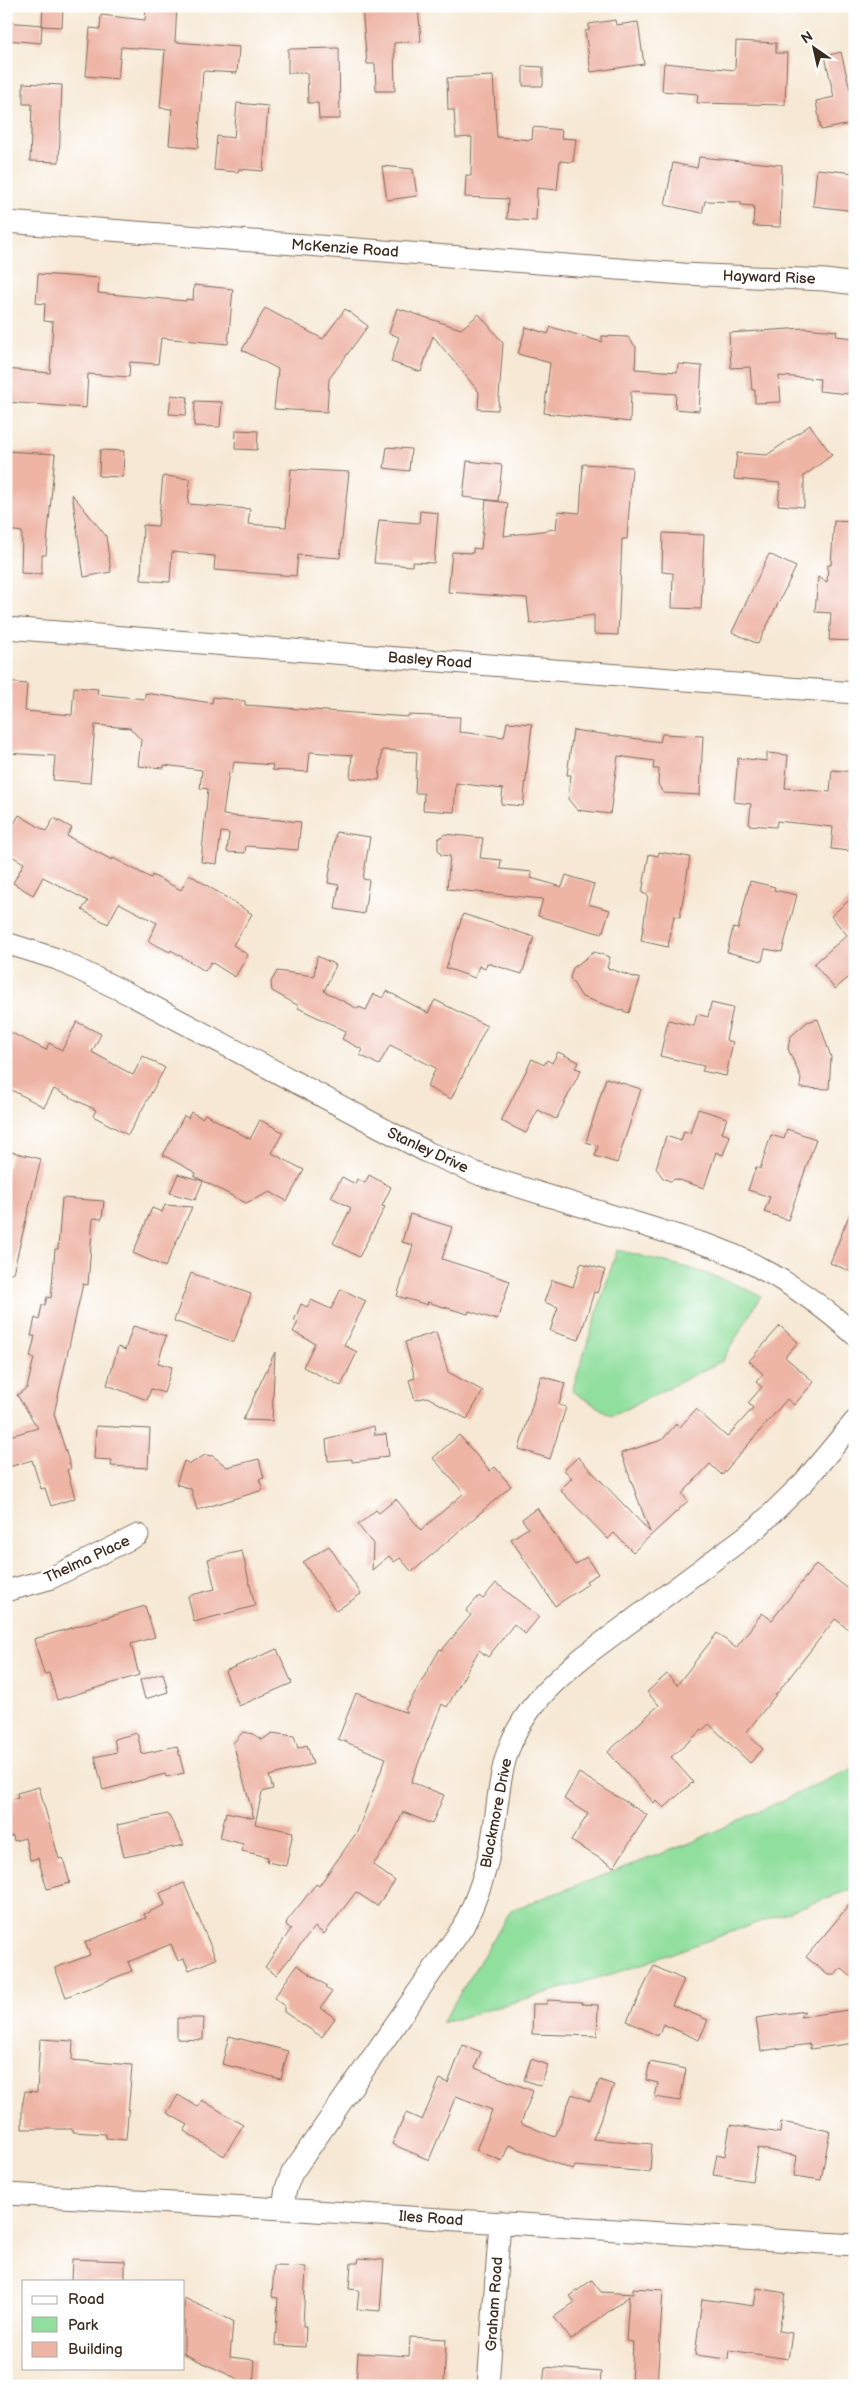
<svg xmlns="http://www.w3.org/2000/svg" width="861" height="2392" font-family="'Balsamiq Sans',sans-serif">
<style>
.green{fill:#91df9d;stroke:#66845e}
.building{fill:#eeb4a4}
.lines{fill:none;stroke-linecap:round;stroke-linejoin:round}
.minor-casing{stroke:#7c6c5e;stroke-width:23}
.minor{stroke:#fff;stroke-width:21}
.labels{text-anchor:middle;stroke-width:5;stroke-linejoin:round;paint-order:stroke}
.street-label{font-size:15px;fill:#3b2a1e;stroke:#fff}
</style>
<rect width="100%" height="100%" fill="#fff"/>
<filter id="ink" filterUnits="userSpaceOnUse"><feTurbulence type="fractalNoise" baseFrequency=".02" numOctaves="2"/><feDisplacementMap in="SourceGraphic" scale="10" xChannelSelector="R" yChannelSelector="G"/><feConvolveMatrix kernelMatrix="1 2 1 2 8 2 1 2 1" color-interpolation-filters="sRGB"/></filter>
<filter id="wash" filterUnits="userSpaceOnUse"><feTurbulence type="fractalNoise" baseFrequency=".0096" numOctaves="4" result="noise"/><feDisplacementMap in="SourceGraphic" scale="20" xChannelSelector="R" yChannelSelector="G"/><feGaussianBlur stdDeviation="1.12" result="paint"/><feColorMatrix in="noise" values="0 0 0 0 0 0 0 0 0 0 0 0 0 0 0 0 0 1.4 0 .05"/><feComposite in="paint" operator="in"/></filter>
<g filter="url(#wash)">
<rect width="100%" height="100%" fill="#f6e8d4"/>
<path class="green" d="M617,1250c49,12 100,23 144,46l-39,65 -110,55 -40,-25z
M855,1767v121l-230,82 -183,53 69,-113 179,-67z"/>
<g id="blocks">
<path class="building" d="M43,6h20l-1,21 -20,-1z
M146,6h31l-2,36 64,5 -2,26 -34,-2 -5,77 -29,-3 3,-36 -12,-1 5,-58 -44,-3 -3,32 -32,-3 4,-48 10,1 1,-14 44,5z
M385,6h33l3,35 -27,2 1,48h-19l-1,-27h-8l-5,-56z
M615,20l1,5 22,-3 6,42 -53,8 -6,-41 4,-1v-6z
M6,22l36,3 -1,18 -35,-3z
M736,41l40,2v10h11l-2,52 -88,-2 1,-9 -36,-3 2,-28 71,7z
M339,48l1,71h-21l-1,-16h-10l-1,-30h-19v-24z
M841,52l9,37 5,-1v35l-34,7 -5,-29 18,-4 -9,-41z
M523,66l20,1v19h-20z
M493,76l4,61 35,3 1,-13 29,3 -1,8 15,1 -3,23 -13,-1 -3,29 -20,-2 -1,33 -29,-2 1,-20 -43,-2 1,-22 5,1 1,-39 -16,1 -2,-28h-6l-1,-32z
M23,83l39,2 -3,77 -29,-1 2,-57h-9z
M237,103l31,3 -5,65 -24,-2 -1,3 -24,-2 3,-34 17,2z
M699,157l83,8 -2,62 -27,-1 1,-20 -13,-1v-3l-36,-1 -3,12 -37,-8 8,-42 24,5z
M382,166l31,3 4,27 -30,4z
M817,169l38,4v38l-42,-5z
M38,274l61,4 -1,15 88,8v-2l7,1 1,-15 39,4 -5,55 -67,-6 -3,26 -28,-2 -1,15 -41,-3 -2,34 -80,-6v-33l44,4 3,-51 -9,-1 1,-17 -9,-1z
M265,308l58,31 22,-30 23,17 -39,53 -2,33 -53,-3 4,-40 -36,-19z
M397,308l64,21 18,-15 24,29 -5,67 -20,-1 1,-17 -46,-56 -12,36 -30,-10 8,-25 -10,-4z
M526,327l22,7 3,-7 51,15v-6l26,1 8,10 -1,22 42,3 1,-8 24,2 -3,45 -24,-2 1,-15 -45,-3 -1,31 -86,-9 6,-50 -32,-9z
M804,328l33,3 -1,5 19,2v27h-4l-3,29 -29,-3 1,-12 -41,-3 2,26 -26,1v-13h-3l-2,-23 -19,1 -2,-35z
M171,395l17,2 -2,18 -17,-1z
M195,401l27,1 -2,25 -26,-1z
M810,425l22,30 -28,21v31l-26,-2 2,-22 -46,-4 3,-26 30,2z
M236,430l22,1 -1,19 -22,-1z
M387,447l24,2 -2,22 -25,-3z
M100,450l24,1 -1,26 -24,-1z
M6,451l49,3 -9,101h-4v19l-21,-1 1,-41 -14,-2 3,-30h-5z
M467,461l35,4 -4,36 -35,-4z
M583,464l49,3 -5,72h-5l-4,96 -24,-1v-19l-64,9 -3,-26 -79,-6 4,-40 21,1v-5l8,1 5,-49 22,3 -4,33 52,-7 2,-18 22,2z
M291,469l58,3 -9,86 -42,-3 -2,21 -82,-6 1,-14 -43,-4 -2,30 -29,-2 2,-55 15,1 5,-50 27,3 -2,25 62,5 -2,15 38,3z
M72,494l34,42 5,36 -27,5z
M420,511l18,2 -4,50 -22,-1v4l-38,-3 5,-43 40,3z
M834,521l21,1v119l-26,-1 2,-27 -16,-1 3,-35 9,5 1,-17h3z
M663,533l41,2 -3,74 -29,-1 1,-35 -11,-1z
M769,554l27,13 -38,77 -26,-12z
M6,682l21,2 -2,27 47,4 2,-28 24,2 -1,5 48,5v-6l67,10 1,-6 32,4v4l163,12v-2l52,2 -1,15 45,5 3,-15 25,2 -9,82 -22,-2 2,-15 -47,-6 -2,29 -31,-2 1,-17h-9l2,-41 -35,-2 -3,30 -29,-2 2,-23 -42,-3 -2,20 -36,-2 1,-5 -39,-3 -2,11 -3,-1 -6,43 78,7 -3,28 -52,-4 -1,7 -18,-1 2,-19 -8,-1 -4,32 -16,-2 7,-73 -8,-1 2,-18 -38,-5v3l-26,-2 3,-26 -11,-12 -35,-3 -5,58 -37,-3 2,-24 -49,-3z
M573,730l87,12 2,-8 41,2 -3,59 -37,-2 -5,-9 1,-15h-6l1,-8 -36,-5 -8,58 -33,-4 -9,-11 3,-24h-4z
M767,753l21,2 -3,33 45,4 2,-22 23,2 -6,79 -18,-2 2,-22 -56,-6 -1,6 -27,-2 2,-21 -17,-2 4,-44 29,3z
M19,815l27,16 8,-13 18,10 -5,8 45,24 1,-2 38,20 1,-3 29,15 8,-16 63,40 -19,31 15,10 -13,22 -24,-15 -6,9 -34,-21 -1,2 -22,-11 9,-18 -38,-20 -11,21 -26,-14 6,-9 -45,-24 -10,18 -20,-12 11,-20 -18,-10v-16z
M336,832l34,5 -7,42 6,1 -5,34 -29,-5 4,-24 -11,-2z
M445,834l38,4 -3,20 21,2 -1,9 32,3 -1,6 31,9 4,-12 28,9 -6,20 22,6 -8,24 -64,-18 5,-17 -96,-10 3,-33 -9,-1 -3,-6v-10z
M659,852l31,5 -10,60 -6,-1 -6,31 -27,-6 7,-46 -6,-2 7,-39 9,2z
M750,881l25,6 -1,3 23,5 -15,57 -17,-3 -3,12 -35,-9 6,-24 5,1z
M855,895v77l-20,17 -21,-25 33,-29 -16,-19z
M463,914l71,23 -12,37 -35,-11 -2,6 -6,-3 -4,12 -29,-10z
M594,952l16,5 -3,11 33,11 -11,34 -47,-16 -12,-19 3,-10z
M317,956l19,9 -12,26 34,18 1,-2 7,3 8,-16 9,4 4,-7 41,22 7,-13 52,26 -36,73 -24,-12 9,-19 -46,-23 -11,20 -19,-10 3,-5 -21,-11 4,-8 -48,-23 1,-2 -27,-15 -1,-9 6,-11 37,5z
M711,1003l22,5 -7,32 7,2 -7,34 -24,-5 2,-5 -44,-10 8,-36 26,6 3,-12 11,3z
M818,1019l13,38 -2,32 -29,-1 1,-10 -13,-29 2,-12 17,-15z
M77,1022l24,12 -9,18 41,23 10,-19 22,12 -37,67 -35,-19 3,-6 -42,-21 -10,18 -38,-20v-57l40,20 3,-7 13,7z
M558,1052l21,10 -4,6 6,2 -25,49 -18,-9 -12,23 -25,-12 31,-62 12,6 3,-5 5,3z
M606,1078l35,11 -24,74 -22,-7 3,-10 -12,-4z
M698,1109l29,9 -5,15 8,3 -7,19 -7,-3 -12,36 -28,-9 -6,2 -7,-3 -7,-10 10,-32 15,5 3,-10 6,2z
M191,1112l11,6 3,-4 45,25 10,-19 23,12 -11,21 32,17 -17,31 -17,-9 -24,11 -52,-27 2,-3 -33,-18 21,-39 4,2z
M787,1129l29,10 -28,81 -24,-8 6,-15 -22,-7 8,-23 4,2 11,-34 13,4z
M12,1152l29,7 -28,114 -7,-1v-98z
M178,1174l25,7 -8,19 -25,-7z
M369,1175l22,12 -9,19 3,1 -26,50 -26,-14 18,-35 -20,-11 11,-20 13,7 2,-5 8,4z
M62,1198l42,3 -2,18 -9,-1 -5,67 -5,-1 -29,130 17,54 -4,2 8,28 -24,8 -6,-18 -4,1 -9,-29 -26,8v-31l32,-9 -21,-33 10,-7 7,-30 -4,-1 5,-21h-4l4,-18 4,2 3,-15h3l2,-8 4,1 4,-49h3z
M854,1203l1,1v69l-25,-10z
M165,1205l27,2 -27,60 -32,-14 19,-45 10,4z
M410,1214l42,13 -10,32 68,22 -13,39 -28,-9 -1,3 -41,-12 1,3 -31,-9 16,-51 -11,-3z
M581,1263l24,7 -8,23 -3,-1 -15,48 -29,-9 8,-24 -14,-5 8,-22 21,7z
M191,1273l60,21 -17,48 -60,-21z
M341,1289l25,12 -22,44 13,7 -16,34 -38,-19 12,-24 -22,-11 5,-10 -4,-1 7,-17 6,3 4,-7 20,9z
M133,1326l33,10 -8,27 14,4 -8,26 -13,-4 -4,11 -40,-15 11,-38 7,3z
M780,1326l18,16 -13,15 29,25 -20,23 -7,-6 -65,76 -12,-11 -28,30 6,7 -55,51 -19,-19 -6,6 -48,-49 12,-12 -8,-8 14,-13 72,75 -29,-79 41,-13 14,-16 4,3 16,-18 31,28 26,-29 -5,-5 14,-16 -6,-5 7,-8 -14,-13z
M436,1332l12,40 35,19 -16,28 -40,-22 -12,3 -6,-20 6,-2 -10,-36z
M275,1352l-3,69 -29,-1z
M541,1376l24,7 -6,22 7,2 -16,52 -31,-10z
M96,1426l54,3 -2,39 -37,-2 1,-6 -18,-1z
M374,1426l1,9 11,-1 3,22 -10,1v2l-27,3v-3l-24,2 -2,-21z
M459,1435l31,36 5,-4 16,19 -99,86 -12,-14 -6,4 -5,-6 -17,14 1,-26 -15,-19 18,-15 3,3 17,-14 25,31 43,-37 -31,-35z
M205,1455l8,1 14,11 32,-8 5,19 -5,1 4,11 -66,20 -6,-21 -15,-5 8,-23 6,3z
M537,1508l38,57 11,-8 12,17 -12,7 2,3 -33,22 -44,-67 17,-11 -6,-9z
M329,1546l32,48 -25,17 -33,-49z
M242,1551l13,55 -61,16 -6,-26 27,-7 -7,-30z
M816,1564l39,30v40l-20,-15 -89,114 17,16 -13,14 -41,-39 -38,33 22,25 -29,26 -8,-8 -2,3 -46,-51 51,-47 -12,-13 20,-18 10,11 40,-52 19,15 26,-35 10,7z
M496,1583l43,34 -14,17 -11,-10 -26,33 -9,-7 -32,57 -5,-3 -31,78 33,13 -12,29 -29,-12 -12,27 -18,26 22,16 -18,25 -21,-14 -32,42 -9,-7 -39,48 -11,-8 26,-38 -5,-4 1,-4 29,-37 3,2 38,-54 29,-74 -48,-19 18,-46 51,20 -2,-3 35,-61 2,1 29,-35 -5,-4 13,-15 4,3z
M145,1606l10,31 -24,7 8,31 -82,25 -8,-27 -5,1 -10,-35z
M277,1649l15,34 -53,23 -14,-35z
M163,1673l5,19 -23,7 -5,-19z
M243,1732l10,2 9,6 10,-7 22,3 4,12 9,-3 6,19 -44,12 4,13 -11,3 -7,32 38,8 -7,34 -19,-4 1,-5 -26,-6 1,-7 -23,-6 6,-26 28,6 -21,-75z
M137,1733l5,21 35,-8 7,27 -18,4 -1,-3 -62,16 -8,-33 22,-5 -3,-13z
M579,1773l68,42 -33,52 -43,-26 17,-27 -24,-15z
M39,1787l20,72 4,-1 7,25 -23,6 -9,-31 -8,2 -5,-22 -11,3 -1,-5 -7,1v-36l12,-3 -1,-5z
M168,1814l16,31 -60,12 -7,-32z
M184,1883l32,76 -27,11 -5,-11 -6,2 -7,-17 -43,18 4,9 -66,26 -11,-29 35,-13 -5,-13 61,-24 -2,-4 21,-9 -5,-12z
M855,1898v82l-14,-12 -6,7h-7l-22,-18z
M297,1965l30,21 -2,2 7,4 -11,16 14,10 -13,19 -38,-25v-7l-10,-7z
M654,1966l30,14 -12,25 36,15 -9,20 -36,-16 -5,12 -31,-15z
M548,2000l34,2v2l16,1 -1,31 -65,-2 1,-30h14z
M855,2009v34l-45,6v-5l-49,7 -5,-33 49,-7 -5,6z
M177,2018h27l-1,22 -26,-1z
M229,2036l59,15 -7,28 -59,-15z
M40,2039l33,2 -1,19 60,5 -6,75 -20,-2v-4l-33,-2v-3h-51v-22l3,-16 12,1z
M463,2045l18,7 -6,16 58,23 -12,32 34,14 17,-43 18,7 10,-21 14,5 -21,54 59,5 -2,28 -75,-6 -2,4 -64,-25 -7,16 -26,-11 16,-40 -36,-14 -27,64 -37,-16 14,-31 16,7 18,-41 8,4z
M531,2059l17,6 -7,21 -17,-6z
M650,2062l36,7 -6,32 -25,-4 3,-14 -12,-3z
M178,2095l20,12 4,-7 41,25 -19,31 -40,-25 4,-6 -21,-12z
M781,2122l49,9 -9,49 -27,-4 3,-20 -39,-8 -6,33 -39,-6 4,-21 8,2 5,-31 50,8z
M359,2258l25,2 -4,51 -23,-2 2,-19 -10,-1 2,-26h7z
M72,2259l53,2v20h-54z
M274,2266l32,1 -3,59h3l-1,21 -30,-2 3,-47 -6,-1z
M592,2280l9,12 32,2v-6l30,2 -6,96h-26l2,-44 -7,-1 3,-45 -58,44 -17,-23 21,-15 -5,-6z
M757,2288l28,5 -6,38 13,2 -4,26 -59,-9 -1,9 -33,-4 7,-56 52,7z
M184,2298l49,23 -3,36 25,3 -2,26 -69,-32z
M410,2337l36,2 -2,47h-88l2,-33 51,3z
M545,2367l56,5 -1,14h-57z"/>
</g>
</g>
<g filter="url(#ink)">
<use href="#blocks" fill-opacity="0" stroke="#7c6c5e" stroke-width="1"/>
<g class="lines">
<defs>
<path id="minor" d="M6,222l677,52 142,6 30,4
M6,628l849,65
M6,943l51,16 78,38 292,155 54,23 233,72c53,20 99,50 141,88
M6,1591l43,-12 89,-44
M6,2194l277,15 572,36
M283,2209l3,-21 6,-15 171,-246c15,-30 25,-60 30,-93 5,-29 6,-59 16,-86 15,-39 43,-65 74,-91l174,-129 47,-46 51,-61
M488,2386l12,-164"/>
</defs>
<use href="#minor" class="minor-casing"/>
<use href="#minor" class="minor"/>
</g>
</g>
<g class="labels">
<g class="street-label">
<text transform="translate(345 248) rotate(4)" y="5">McKenzie Road</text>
<text transform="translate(769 277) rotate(2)" y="5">Hayward Rise</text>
<text transform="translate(430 660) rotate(4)" y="5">Basley Road</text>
<text transform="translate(428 1150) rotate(25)" y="5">Stanley Drive</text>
<text transform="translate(87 1559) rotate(-25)" y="5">Thelma Place</text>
<text transform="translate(496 1813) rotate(-79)" y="5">Blackmore Drive</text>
<text transform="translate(431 2218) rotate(4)" y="5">Iles Road</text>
<text transform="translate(494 2304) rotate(-86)" y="5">Graham Road</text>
</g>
</g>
<rect width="861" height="2392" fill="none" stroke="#fff" stroke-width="25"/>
<rect x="22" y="2280" width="162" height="90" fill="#ffffff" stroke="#b1aaa5"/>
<rect x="32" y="2296" width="25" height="8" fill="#ffffff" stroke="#b1aaa5"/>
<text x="68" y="2304" font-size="15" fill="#3b2a1e">Road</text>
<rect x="32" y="2317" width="25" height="15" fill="#91df9d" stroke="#b1aaa5"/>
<text x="68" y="2330" font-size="15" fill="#3b2a1e">Park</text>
<rect x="32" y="2342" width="25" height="15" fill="#eeb4a4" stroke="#b1aaa5"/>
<text x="68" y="2354" font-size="15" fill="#3b2a1e">Building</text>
<g transform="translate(814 48) rotate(326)" stroke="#ffffff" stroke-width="4" paint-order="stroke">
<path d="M0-4L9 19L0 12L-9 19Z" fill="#3b2a1e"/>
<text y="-8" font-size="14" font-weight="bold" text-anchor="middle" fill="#3b2a1e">N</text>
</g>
</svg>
